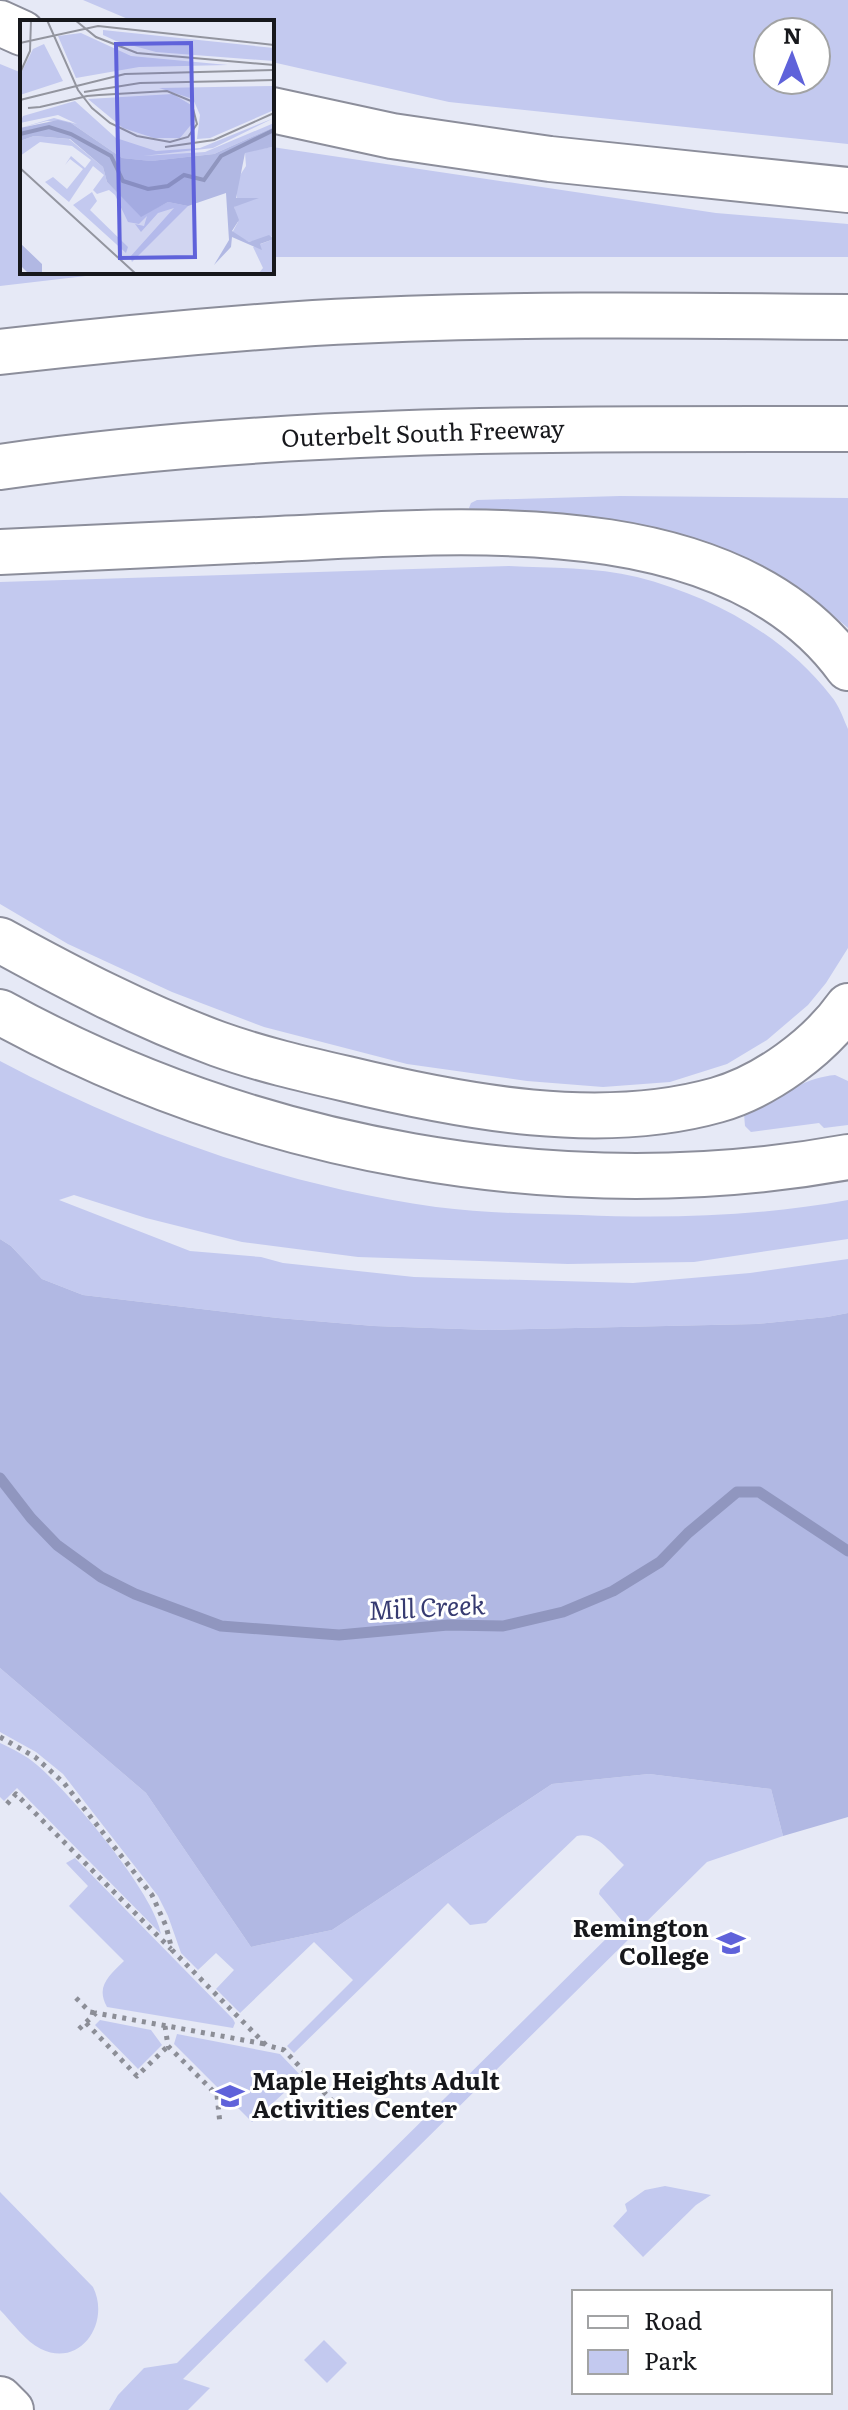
<svg xmlns="http://www.w3.org/2000/svg" width="848" height="2410" font-family="Literata,serif">
<style>
.green{fill:#c3c9ef;fill-rule:evenodd}
.forest{fill:#b1b8e3}
.lines{fill:none;stroke-linecap:round;stroke-linejoin:round}
.stream{stroke:#9096bf;stroke-width:11}
.primary-casing{stroke:#8c8e9b;stroke-width:48}
.motorway-casing{stroke:#8c8e9b;stroke-width:48}
.path{stroke:#8c8e97;stroke-width:5;stroke-dasharray:4 6;stroke-linecap:butt}
.primary{stroke:#fff;stroke-width:44}
.motorway{stroke:#fff;stroke-width:44}
.labels{text-anchor:middle;stroke-width:6;stroke-linejoin:round;paint-order:stroke}
.street-label{font-size:24px;fill:#17181c;stroke:#fff}
.poi-label{font-size:24px;font-weight:bold;fill:#17181c;stroke:#fff;text-anchor:end}
.water-label{font-size:26px;font-style:italic;fill:#373b71;stroke:#fff}
.inset-river{fill:none;stroke:#9096bf;stroke-width:4}
.inset-road{fill:none;stroke:#93959f;stroke-width:2}
.view{fill:#5f62da;fill-opacity:0.15;stroke:#5f62da;stroke-width:4}
.inset-edge{fill:none;stroke:#17181c;stroke-width:4}
</style>
<rect width="100%" height="100%" fill="#e6e9f6"/>
<path class="green" d="M83,0h765v144l-399,-42 -177,-40v-40h-137zM768,32h48v48h-48z
M0,64l22,9v199h98l-120,14z
M272,147l444,66 132,11v33h-576z
M620,496l228,2v130c-29,-25 -59,-51 -95,-67 -87,-41 -187,-40 -281,-48l-3,-5 2,-5 6,-3z
M509,566c42,2 86,1 128,11 74,19 147,58 194,119 8,9 12,22 17,33v219l-22,35 -18,22 -41,35 -40,24 -57,18 -67,5 -76,-6 -120,-17 -143,-37 -92,-35 -104,-48 -68,-40v-322z
M0,1061c136,72 282,124 436,146 48,6 97,7 145,8 89,4 180,1 267,-15v39l-154,23 -126,2 -210,-7 -116,-15 -96,-24 -72,-23 -15,5 131,51 71,6 22,6 131,14 219,6 117,-10 98,-14v54l-21,4 -71,7 -267,6 -115,-4 -96,-8 -195,-23 -41,-16 -31,-33 -11,-7z
M835,1075l13,6v44l-24,3 -5,-5 -68,9 -6,-6 -1,-12c30,-14 58,-36 91,-39z
M0,1668l146,125 105,154 81,-17 220,-146 97,-10 122,15 12,47 -76,26 -524,517 27,9 -22,22h-79l9,-15 26,-27 33,-5 446,-441 -24,-28 1,-4 24,-25c-13,-12 -28,-34 -47,-29l-91,87 -16,2 -22,-22 -154,150 -7,-7 66,-66 -39,-38 -74,71 -24,-24 18,-19 -18,-17 -18,17 -17,-17 -13,-37 -10,-20 -95,-122 -27,-22 -36,-20z
M0,1743c13,6 27,13 37,22 33,28 118,129 124,169l-144,-146 -13,13 -4,-4z
M75,1858l158,161 2,4 -2,5 -126,-21c-12,-21 3,-32 17,-46l-55,-55 19,-20 -22,-23z
M100,2020l51,10 11,15 -24,24 -43,-44z
M177,2034l103,20 26,27 -20,10 -34,31 -78,-78z
M665,2186l46,9 -15,10 -53,52 -30,-31 14,-15 -2,-7 20,-14z
M0,2192l93,95c18,36 -13,81 -52,62 -15,-7 -29,-27 -41,-39z
M324,2340l23,23 -20,20 -23,-23z"/>
<path class="forest" d="M0,1239l11,7 31,33 41,16 195,23 96,8 115,4 267,-6 71,-7 21,-4v504l-65,19 -12,-47 -122,-15 -97,10 -220,146 -81,17 -105,-154 -146,-125z"/>
<g class="lines">
<path class="stream" d="M0,1478l31,40 26,27 44,32 34,17 86,32 118,9 109,-10 55,1 60,-14 50,-21 47,-29 28,-29 49,-41h22l89,59"/>
<defs>
<path id="primary" d="M0,2399l11,11"/>
<path id="motorway" d="M0,23l22,10
M272,110l120,26 158,23 298,31
M0,352c104,-12 209,-22 314,-29 178,-10 356,-8 534,-6
M0,467c281,-41 565,-38 848,-38
M0,552c93,-5 186,-8 279,-13 178,-8 450,-35 569,129
M0,940c71,39 142,76 218,104 42,15 85,25 129,35 116,28 253,54 370,21 49,-14 102,-53 131,-94
M0,1012c253,139 563,197 848,145"/>
</defs>
<use href="#primary" class="primary-casing"/>
<use href="#motorway" class="motorway-casing"/>
<path class="path" d="M0,1737l35,20 29,26 88,112 14,31 6,24 94,95 18,5 55,58
M7,1804l9,-10 155,155
M76,1998l14,14 5,1
M86,2023l51,53 31,-30
M165,2026l3,20 49,49 3,29
M79,2029l17,-16 169,31"/>
<use href="#primary" class="primary"/>
<use href="#motorway" class="motorway"/>
</g>
<defs>
<symbol id="university-bare" viewBox="-9 -9 18 18"><path d="M0-5L7-2L0 1L-7-2ZM-4 1L0 2.5L4 1V4Q0 6-4 4Z" fill="#5f62da" stroke="#fff" stroke-width="2.5" paint-order="stroke"/></symbol>
<symbol id="school-bare" viewBox="-9 -9 18 18"><path d="M0-5L7-2L0 1L-7-2ZM-4 1L0 2.5L4 1V4Q0 6-4 4Z" fill="#5f62da" stroke="#fff" stroke-width="2.5" paint-order="stroke"/></symbol>
</defs>
<g fill-rule="evenodd">
<use href="#university-bare" x="711" y="1923" width="40" height="40"/>
<use href="#school-bare" x="210" y="2076" width="40" height="40"/>
</g>
<g class="labels">
<g class="street-label">
<text transform="translate(423 434) rotate(-2)" y="8">Outerbelt South Freeway</text>
</g>
<g class="poi-label">
<text x="709" y="1937">Remington<tspan x="709" dy="28">College</tspan></text>
<text x="252" y="2090" text-anchor="start">Maple Heights Adult<tspan x="252" dy="28">Activities Center</tspan></text>
</g>
<g class="water-label">
<text transform="translate(427 1608) rotate(-3)" y="9">Mill Creek</text>
</g>
</g>
<g transform="translate(20 20)">
<rect width="254" height="254" fill="#e6e9f6"/>
<path d="M83,10l171,18v13l-118,-9 -40,-11 -13,-6zM61,13l50,23 97,9 -89,2 -63,11 -18,-42zM24,24l19,37 -43,14v-20l13,-26zM254,66v24l-64,28 -13,1 3,-24 -7,-16 -34,-11zM153,74l18,11 4,15 -15,18h-26l-31,-10 -35,-29zM55,81l41,37 40,13 44,-3 74,-30 -61,30 -70,8 62,-4 69,-29v4l-60,27 -63,7 -29,-3 -51,-35 -24,-2 -27,7 34,-10 23,6 -19,-9 -38,8 3,-7zM254,115v101l-25,6 -17,-9 6,-11 -4,-15 10,-7h-7l-2,-17 11,-17 -1,-14 27,-5zM14,116l35,3 34,28 4,15 34,34 27,-14 20,4 -56,56 -2,-5 44,-49 -16,5 -17,19 -6,-8 9,2 3,-10 -8,8 -11,-2 -13,-27 -6,-5 -12,4 -4,-4 11,-15 -11,-9 -24,36 -24,-20 8,-5 14,12 16,-20 -13,-10 -5,6 6,-9 14,12 6,-8 -19,-14 -32,-4 -20,14v-15zM72,172l5,9 -7,9 38,37 -2,6 -53,-48zM254,219v35h-16l5,-6 -10,-21z" fill="#c3c9ef"/>
<path d="M38,100l13,3 51,35 29,3 63,-7 60,-27 -2,20 -27,6 -9,45h23l-25,9 5,13 -7,11 17,11 20,-7 5,4 -14,5 2,6 -30,-13 -1,10 -17,18 15,-25 -3,-47 -38,13 -20,-4 -27,15 -34,-35 -4,-15 -33,-28 -36,-3 -14,5v-13zM0,223l22,21v10h-13l-9,-9z" fill="#b1b8e3"/>
<path class="inset-river" d="M0,114l29,-7 22,7 40,22 12,25 25,8 20,-3 16,-11 20,5 17,-24 53,-26"/>
<path class="inset-road" d="M55,0l21,17 41,16 137,12M0,23l78,-17 176,19M0,53l10,-22 1,-31M64,72l56,-9 134,-3M0,80l105,-26 149,-4M8,88l12,-1 39,-9 8,-2 12,-1 68,-4 24,10 6,23 -9,13 -18,5 -33,-6 -27,-13 -18,-15 -4,-5 -10,-13 -31,-70M145,127l49,-7 60,-27M0,148l116,106"/>
<path class="view" d="M171,23l4,214 -75,1 -4,-214z"/>
<rect width="254" height="254" class="inset-edge"/>
</g>
<rect x="572" y="2290" width="260" height="104" fill="#ffffff" stroke="#a2a3a4" stroke-width="2"/>
<rect x="588" y="2316" width="40" height="12" fill="#ffffff" stroke="#a2a3a4" stroke-width="2"/>
<text x="644" y="2330" font-size="24" fill="#17181c">Road</text>
<rect x="588" y="2350" width="40" height="24" fill="#c3c9ef" stroke="#a2a3a4" stroke-width="2"/>
<text x="644" y="2370" font-size="24" fill="#17181c">Park</text>
<g transform="translate(792 56) rotate(1)"><circle r="38" fill="#ffffff" stroke="#a2a3a4" stroke-width="2"/>
<path d="M0-6L14 30L0 20L-14 30Z" fill="#5f62da"/>
<text y="-12" font-size="22" font-weight="bold" text-anchor="middle" fill="#17181c">N</text>
</g>
</svg>
